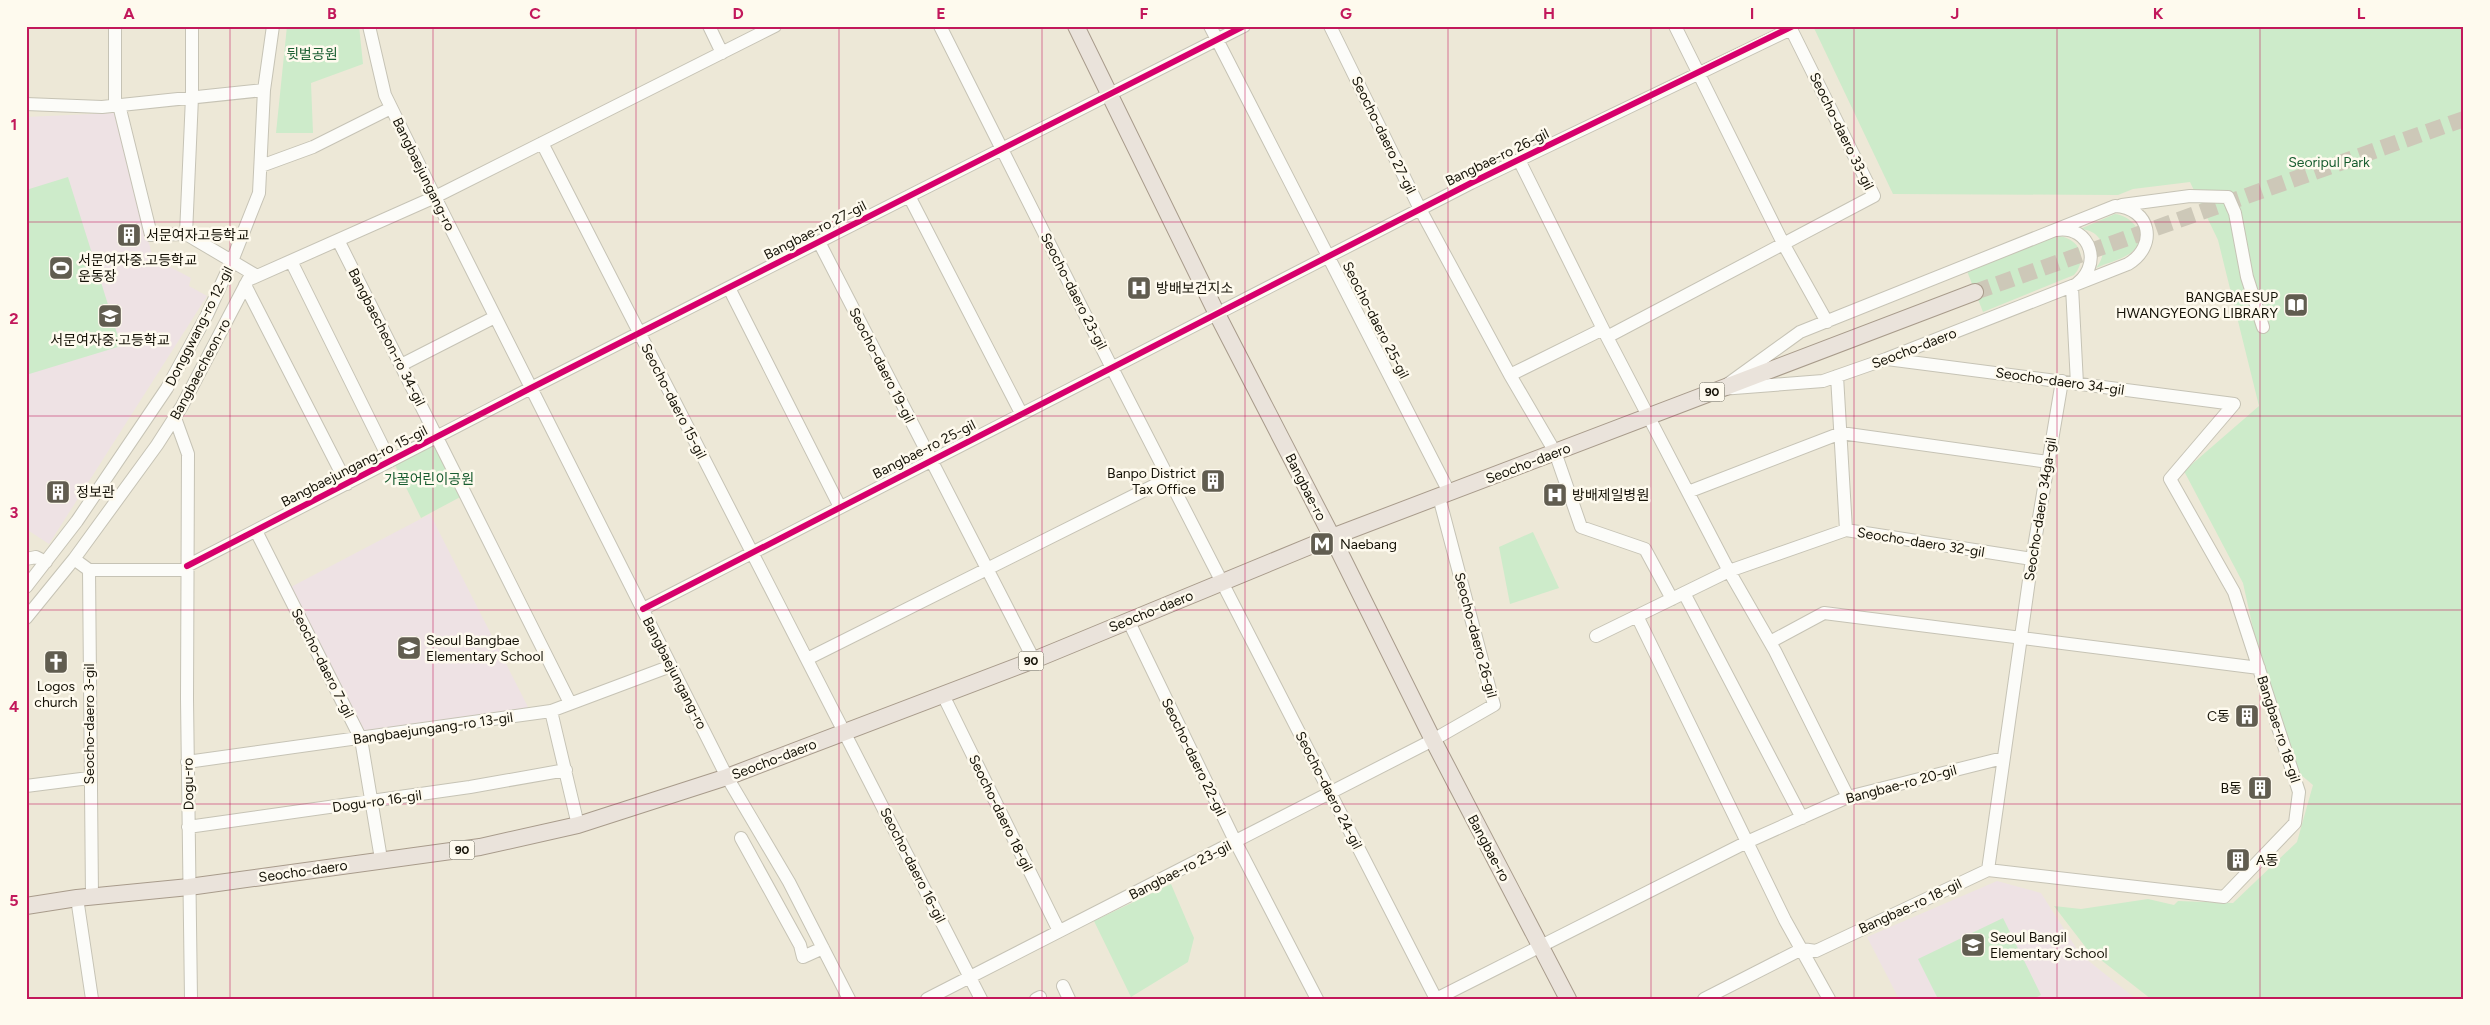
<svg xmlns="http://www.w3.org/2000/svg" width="2490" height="1025" font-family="Figtree,'Noto Sans KR',sans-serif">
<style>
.education{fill:#eee2e4}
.green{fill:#cdebca}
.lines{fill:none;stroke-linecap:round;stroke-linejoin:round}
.major-tunnel{stroke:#cdc8b8;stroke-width:16;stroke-dasharray:16 8;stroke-linecap:butt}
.minor-casing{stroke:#c6c3b5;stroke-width:14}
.major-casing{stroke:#a89b8b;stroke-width:18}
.minor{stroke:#fcfcf9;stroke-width:12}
.major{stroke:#eae3db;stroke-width:16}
.cycleway-casing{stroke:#fefaee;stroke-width:9}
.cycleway{stroke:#d6006c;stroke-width:6}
.grid{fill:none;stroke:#c2185b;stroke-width:1;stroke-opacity:0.55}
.labels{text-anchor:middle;stroke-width:5;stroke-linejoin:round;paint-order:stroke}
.shield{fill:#fefaee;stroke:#5b584c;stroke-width:1}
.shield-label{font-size:12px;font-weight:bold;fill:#151207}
.park-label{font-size:14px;fill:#185d30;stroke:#fefaee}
.street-label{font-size:14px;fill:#151207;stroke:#fefaee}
.poi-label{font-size:14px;fill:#151207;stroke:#fefaee;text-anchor:start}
.neatline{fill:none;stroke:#c2185b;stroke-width:2}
.grid-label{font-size:16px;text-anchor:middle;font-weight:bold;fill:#c2185b}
</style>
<rect width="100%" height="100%" fill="#ede8d7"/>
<path class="education" d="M114,113l39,145 38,20 -2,8 18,10 -158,248 -23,-15v-412z
M430,514l99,195 -165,25 -75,-146z
M1997,881l44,12 39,61 56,45h-237l-32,-62z"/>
<path class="green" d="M287,26h72l4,38 -52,19 2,50h-37z
M1813,26h651v973h-313l-64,-50 -33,-43 27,3 67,-10 26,6 4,-4 55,2 64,-61 16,-57 -31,-26 -39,-176 -59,-112 75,-65 -41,-166 -28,-58 -57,7 -15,6 -225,-1z
M68,177l53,169 -95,29v-185z
M2115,214c18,2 33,22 18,37 -9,8 -26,12 -37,17 14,-17 6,-38 -16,-39z
M2058,236c22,2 30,23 16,39l-91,37 -16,-41z
M437,441l27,54 -43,23 -27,-55z
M1533,532l26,56 -49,16 -11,-57z
M1171,884l23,54 -6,24 -57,35 -37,-76z
M2003,918l38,77 -8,4h-95l-20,-40z"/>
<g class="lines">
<path class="major-tunnel" d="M1975,292l489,-173"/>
<defs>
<path id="minor" d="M369,26l16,69 50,102 292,580 62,105 60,117
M709,26l13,27
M940,26l171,340 325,633
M1210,26l239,466
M1330,26l90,183 90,166 45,77 26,75 64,22 27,50
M1675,26l109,219 43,77
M26,104l76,3 162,-17
M119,105l32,130 35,-1 71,42
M115,106v-80
M542,143l439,856
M1519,160l88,177 122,234 46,80 73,146
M261,166l52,-19 78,-39
M909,196l112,217
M2122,205l68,-9 38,1 7,16 12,64 16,50
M2115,206c36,2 43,40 13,58l-242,95 -63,22 -102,8 79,-57z
M2056,230c35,-6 49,38 16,57l5,97
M186,234l6,-137v-71
M338,240l232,463
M819,242l215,418
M291,261l99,200
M245,285l102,199
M729,288l111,219
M1607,337l267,-141 -83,-167
M1887,359l347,45
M401,365l94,-48
M1510,375l93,-46
M1837,376l9,154
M175,418l13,36 -1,245 4,300
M1688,492l153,-59 207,29
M256,531l105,208 20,120
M26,559l10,-2 10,5
M74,559l15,11 3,327
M187,566l344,-178 713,-362
M89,570h98
M26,587l51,-66 90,-133 40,-73 25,-54 27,-68 5,-103 9,-64
M1684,593l118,225
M643,609l828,-426 320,-154
M1637,616l148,304 44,79
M26,618l48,-59 83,-114 25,-39 66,-126 187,-83 340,-171
M1128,620l107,221 82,158
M1596,636l133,-65 117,-41 186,29
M1770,642l54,-29 435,55
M807,659l362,-181
M943,695l116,236
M551,711l27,114
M187,762l364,-51 120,-45
M26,786l63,-8
M188,827l282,-40 96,-17
M741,838l59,107 3,12 20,-9
M1988,870l44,-311 30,-178
M77,898l15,101
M1063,986l6,13
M927,999l506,-259 61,-35 -55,-208
M1036,999l4,-2
M1436,999l311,-157 101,-45 155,-39
M1704,999l98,-50 14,2 172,-81 236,27 71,-74 4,-31 -65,-200 -64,-113 64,-75"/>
<path id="major" d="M1076,26l141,288 115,223 101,203 135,259
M26,906l51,-8 112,-11 291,-40 98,-22 149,-48 307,-117 298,-123 643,-245"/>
</defs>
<use href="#minor" class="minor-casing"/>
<use href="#major" class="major-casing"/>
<use href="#minor" class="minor"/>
<use href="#major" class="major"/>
<defs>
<path id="cycleway" d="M187,566l344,-178 713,-362
M643,609l828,-426 322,-157"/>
</defs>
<use href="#cycleway" class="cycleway-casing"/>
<use href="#cycleway" class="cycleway"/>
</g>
<path class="grid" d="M230,26v973M433,26v973M636,26v973M839,26v973M1042,26v973M1245,26v973M1448,26v973M1651,26v973M1854,26v973M2057,26v973M2260,26v973M26,222h2438M26,416h2438M26,610h2438M26,804h2438"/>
<defs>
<symbol id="building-square" viewBox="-11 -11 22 22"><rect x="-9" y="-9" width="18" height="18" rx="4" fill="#615d50" stroke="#fefaee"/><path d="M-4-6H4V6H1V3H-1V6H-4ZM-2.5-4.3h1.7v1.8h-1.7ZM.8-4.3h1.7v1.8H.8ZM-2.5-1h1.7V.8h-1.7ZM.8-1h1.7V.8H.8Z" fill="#fff"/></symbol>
<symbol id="stadium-square" viewBox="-11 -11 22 22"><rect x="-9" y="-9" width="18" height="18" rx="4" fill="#615d50" stroke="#fefaee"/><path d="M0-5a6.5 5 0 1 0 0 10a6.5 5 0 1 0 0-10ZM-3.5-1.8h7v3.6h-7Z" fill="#fff"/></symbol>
<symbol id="hospital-square" viewBox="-11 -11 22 22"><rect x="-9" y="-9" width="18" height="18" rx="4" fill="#615d50" stroke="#fefaee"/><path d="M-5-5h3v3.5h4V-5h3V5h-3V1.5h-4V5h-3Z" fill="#fff"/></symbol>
<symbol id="library-square" viewBox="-11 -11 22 22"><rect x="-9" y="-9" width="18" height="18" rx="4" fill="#615d50" stroke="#fefaee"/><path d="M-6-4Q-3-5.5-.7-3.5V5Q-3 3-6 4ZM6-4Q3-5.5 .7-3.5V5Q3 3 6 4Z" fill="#fff"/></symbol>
<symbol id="school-square" viewBox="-11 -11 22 22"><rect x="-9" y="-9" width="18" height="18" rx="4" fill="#615d50" stroke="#fefaee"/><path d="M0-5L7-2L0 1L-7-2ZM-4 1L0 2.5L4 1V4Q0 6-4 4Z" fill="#fff"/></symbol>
<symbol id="metro-square" viewBox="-11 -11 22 22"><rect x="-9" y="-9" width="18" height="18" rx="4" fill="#615d50" stroke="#fefaee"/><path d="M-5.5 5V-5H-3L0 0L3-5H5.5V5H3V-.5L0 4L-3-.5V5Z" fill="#fff"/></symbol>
<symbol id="church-square" viewBox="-11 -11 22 22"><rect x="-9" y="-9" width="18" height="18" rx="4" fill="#615d50" stroke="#fefaee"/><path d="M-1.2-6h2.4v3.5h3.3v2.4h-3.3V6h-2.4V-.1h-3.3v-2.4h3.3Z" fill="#fff"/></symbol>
</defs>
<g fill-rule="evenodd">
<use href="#building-square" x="115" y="221" width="28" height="28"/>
<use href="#stadium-square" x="47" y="254" width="28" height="28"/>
<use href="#hospital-square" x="1125" y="274" width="28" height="28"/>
<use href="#library-square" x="2282" y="291" width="28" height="28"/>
<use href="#school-square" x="96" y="302" width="28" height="28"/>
<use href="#building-square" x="1199" y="467" width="28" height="28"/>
<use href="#building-square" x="44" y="478" width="28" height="28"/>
<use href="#hospital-square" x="1541" y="481" width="28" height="28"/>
<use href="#metro-square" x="1308" y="530" width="28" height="28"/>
<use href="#school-square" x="395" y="634" width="28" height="28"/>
<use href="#church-square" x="42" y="648" width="28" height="28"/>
<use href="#building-square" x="2233" y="702" width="28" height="28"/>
<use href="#building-square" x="2246" y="774" width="28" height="28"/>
<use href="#building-square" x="2224" y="846" width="28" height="28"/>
<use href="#school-square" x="1959" y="931" width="28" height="28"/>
</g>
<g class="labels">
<g class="shield">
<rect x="1699.5" y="382.5" width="25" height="19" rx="4"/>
<rect x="1018.5" y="651.5" width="25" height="19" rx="4"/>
<rect x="449.5" y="840.5" width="25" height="19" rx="4"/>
</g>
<g class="shield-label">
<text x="1712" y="396">90</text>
<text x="1031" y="665">90</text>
<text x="462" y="854">90</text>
</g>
<g class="park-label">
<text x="312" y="59">뒷벌공원</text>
<text x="2329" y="167">Seoripul Park</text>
<text x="429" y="484">가꿀어린이공원</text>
</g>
<g class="street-label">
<text transform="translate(1842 131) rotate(64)" y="5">Seocho-daero 33-gil</text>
<text transform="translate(1384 135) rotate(64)" y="5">Seocho-daero 27-gil</text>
<text transform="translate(1497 157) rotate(-26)" y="5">Bangbae-ro 26-gil</text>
<text transform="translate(424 174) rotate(64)" y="5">Bangbaejungang-ro</text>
<text transform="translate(815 230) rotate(-27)" y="5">Bangbae-ro 27-gil</text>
<text transform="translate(1074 291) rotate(63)" y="5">Seocho-daero 23-gil</text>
<text transform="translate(1376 320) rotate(63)" y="5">Seocho-daero 25-gil</text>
<text transform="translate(199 326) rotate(-63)" y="5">Donggwang-ro 12-gil</text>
<text transform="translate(387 337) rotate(63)" y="5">Bangbaecheon-ro 34-gil</text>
<text transform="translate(1914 348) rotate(-21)" y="5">Seocho-daero</text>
<text transform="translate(882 365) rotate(63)" y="5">Seocho-daero 19-gil</text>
<text transform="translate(200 369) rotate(-62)" y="5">Bangbaecheon-ro</text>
<text transform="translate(2060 381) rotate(8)" y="5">Seocho-daero 34-gil</text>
<text transform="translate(674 401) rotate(63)" y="5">Seocho-daero 15-gil</text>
<text transform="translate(924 449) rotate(-27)" y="5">Bangbae-ro 25-gil</text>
<text transform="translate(1528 463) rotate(-21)" y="5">Seocho-daero</text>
<text transform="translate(354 466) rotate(-27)" y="5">Bangbaejungang-ro 15-gil</text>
<text transform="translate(1306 487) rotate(63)" y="5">Bangbae-ro</text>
<text transform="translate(2040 509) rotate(-81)" y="5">Seocho-daero 34ga-gil</text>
<text transform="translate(1921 542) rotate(9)" y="5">Seocho-daero 32-gil</text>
<text transform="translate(1151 611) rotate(-22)" y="5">Seocho-daero</text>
<text transform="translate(1476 635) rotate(75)" y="5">Seocho-daero 26-gil</text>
<text transform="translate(323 663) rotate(63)" y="5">Seocho-daero 7-gil</text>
<text transform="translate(675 673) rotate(63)" y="5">Bangbaejungang-ro</text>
<text transform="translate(89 724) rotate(-90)" y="5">Seocho-daero 3-gil</text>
<text transform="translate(433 728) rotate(-8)" y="5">Bangbaejungang-ro 13-gil</text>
<text transform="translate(2279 729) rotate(72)" y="5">Bangbae-ro 18-gil</text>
<text transform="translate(1194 757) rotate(64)" y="5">Seocho-daero 22-gil</text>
<text transform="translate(774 759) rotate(-21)" y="5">Seocho-daero</text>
<text transform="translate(188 784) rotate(-91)" y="5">Dogu-ro</text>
<text transform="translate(1901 784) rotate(-15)" y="5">Bangbae-ro 20-gil</text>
<text transform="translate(1329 790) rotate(63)" y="5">Seocho-daero 24-gil</text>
<text transform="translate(377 801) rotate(-8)" y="5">Dogu-ro 16-gil</text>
<text transform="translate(1001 813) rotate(64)" y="5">Seocho-daero 18-gil</text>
<text transform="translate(1489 848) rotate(62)" y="5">Bangbae-ro</text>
<text transform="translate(913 865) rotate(63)" y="5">Seocho-daero 16-gil</text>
<text transform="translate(1180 870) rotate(-27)" y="5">Bangbae-ro 23-gil</text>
<text transform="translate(303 871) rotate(-8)" y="5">Seocho-daero</text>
<text transform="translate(1910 906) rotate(-25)" y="5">Bangbae-ro 18-gil</text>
</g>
<g class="poi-label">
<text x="146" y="240">서문여자고등학교</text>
<text x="78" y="265">서문여자중.고등학교<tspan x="78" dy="16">운동장</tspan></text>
<text x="1156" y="293">방배보건지소</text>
<text x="2278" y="302" text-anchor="end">BANGBAESUP<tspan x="2278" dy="16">HWANGYEONG LIBRARY</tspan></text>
<text x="110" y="345" text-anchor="middle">서문여자중·고등학교</text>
<text x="1196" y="478" text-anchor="end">Banpo District<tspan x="1196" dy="16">Tax Office</tspan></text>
<text x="76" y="497">정보관</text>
<text x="1572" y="500">방배제일병원</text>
<text x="1340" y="549">Naebang</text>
<text x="426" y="645">Seoul Bangbae<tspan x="426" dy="16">Elementary School</tspan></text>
<text x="56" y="691" text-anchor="middle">Logos<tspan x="56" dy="16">church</tspan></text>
<text x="2230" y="721" text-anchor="end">C동</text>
<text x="2242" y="793" text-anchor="end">B동</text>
<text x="2256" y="865">A동</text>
<text x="1990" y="942">Seoul Bangil<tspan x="1990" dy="16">Elementary School</tspan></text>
</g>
</g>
<rect width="2490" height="1025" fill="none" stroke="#fefaee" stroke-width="55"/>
<rect x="28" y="28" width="2434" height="970" class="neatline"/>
<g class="grid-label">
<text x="129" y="19">A</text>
<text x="332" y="19">B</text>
<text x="535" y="19">C</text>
<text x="738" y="19">D</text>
<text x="941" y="19">E</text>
<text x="1144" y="19">F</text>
<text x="1346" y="19">G</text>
<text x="1549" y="19">H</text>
<text x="1752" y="19">I</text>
<text x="1955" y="19">J</text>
<text x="2158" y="19">K</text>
<text x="2361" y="19">L</text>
<text x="14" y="130">1</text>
<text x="14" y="324">2</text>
<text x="14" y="518">3</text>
<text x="14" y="712">4</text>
<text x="14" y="906">5</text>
</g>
</svg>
